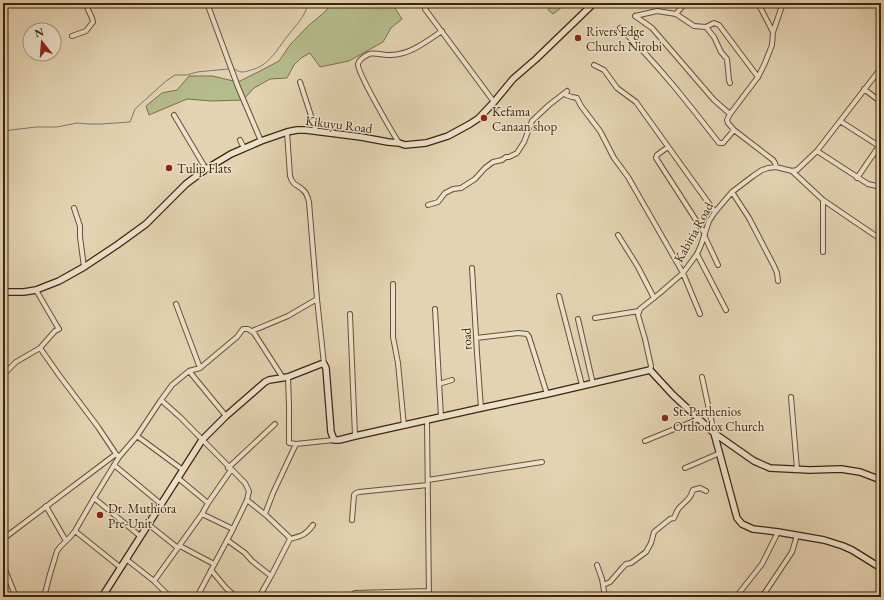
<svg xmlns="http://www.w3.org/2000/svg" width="884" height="600" font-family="'EB Garamond',serif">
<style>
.green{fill:#b5bc8c;stroke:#7a704a}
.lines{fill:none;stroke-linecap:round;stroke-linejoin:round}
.stream{stroke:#767b73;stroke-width:1}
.minor-casing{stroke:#685033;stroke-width:6}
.secondary-casing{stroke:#3e2509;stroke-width:8}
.minor{stroke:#ede2cd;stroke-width:4}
.secondary{stroke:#ede2cd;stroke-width:5.5}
.poi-dot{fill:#8f2418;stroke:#ede2cd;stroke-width:1.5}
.labels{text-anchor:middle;stroke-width:3;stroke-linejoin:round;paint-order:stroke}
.poi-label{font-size:13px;fill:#3e2509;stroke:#ede2cd;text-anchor:start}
.street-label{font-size:13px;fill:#3e2509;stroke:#ede2cd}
</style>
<rect width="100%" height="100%" fill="#e4d3b2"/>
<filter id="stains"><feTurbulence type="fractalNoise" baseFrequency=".005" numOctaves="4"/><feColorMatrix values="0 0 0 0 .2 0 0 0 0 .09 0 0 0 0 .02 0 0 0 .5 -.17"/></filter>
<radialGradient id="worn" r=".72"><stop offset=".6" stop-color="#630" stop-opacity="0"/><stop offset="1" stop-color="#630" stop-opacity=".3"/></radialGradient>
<path class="green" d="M330,3h55l10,5 7,11 -11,9 -8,14 -34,19 -29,6 -10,-14 -9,5 -7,7 -7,13 -17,1 -16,9 -11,12 -31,1 -25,-2 -38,16 -3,-9 16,-13 15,-3 12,-14h23l26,6 20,-10 21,-11 11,-16 18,-19 18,-15z
M553,3h14l-14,11 -5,-4z"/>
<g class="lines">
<path class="stream" d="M233,68c3,2 6,4 9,4 3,0 6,-1 9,-2 18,-4 27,-22 38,-36 8,-10 16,-17 19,-31
M3,131l33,-4h21l20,-4 12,1h12l29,-2 5,-13 31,-28 9,-6h12l10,-3 31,-3"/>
<defs>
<path id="minor" d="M207,3l31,84 23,54
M432,3l-6,4 -1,2 69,93
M758,3l15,29
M676,14l18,12 12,1 8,-4 5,2 39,52
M635,16l17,12 62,72 16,14
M635,16l22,-5 19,3 9,-11
M706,27l8,10 7,15 6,7 2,21 1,3
M620,28c37,35 68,75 99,115h4l11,-13
M72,36l14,-5 7,-9 -1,-4 -7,-15
M594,65l10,5 13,18 19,14 79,110
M300,82l16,49
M864,89l17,13
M174,115l32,54
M840,121l39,25
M287,132l3,44c3,10 7,8 13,14 4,3 5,8 6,12l8,97 7,65
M240,140l4,8
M399,143c-7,-11 -42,-71 -41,-79 1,-4 7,-8 11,-10 5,-2 13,1 18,1 4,0 8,0 12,-1 14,-2 31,-15 43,-23
M668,147l-11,8 -1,3 49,76
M817,151l51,33 13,3
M776,167l-1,-4 -2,-3 -39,-30 -6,-7 -1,-3 3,-6 28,-37 7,-14 7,-18 1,-13 10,-29
M792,171l31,29v52
M857,178l24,-35
M732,192l17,26 25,48 3,7 1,8
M823,200l50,34 8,5
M428,205l10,-3 7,-9 8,-4 8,-1 14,-9 10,-11 8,-6 9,-2 4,-3h3l8,-4 7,-11 8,-21 17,-16 18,-14 -1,4 6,2 5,1 4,8 19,25 14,27 14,19 55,96 17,41
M74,208l6,18v11l4,30
M618,235l20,32 16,31
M704,235l14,30
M697,254l29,56
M3,261l1,6 -1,2
M472,268l5,85 4,55
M393,284v53l5,26 6,63
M36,290l21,36 2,3 -4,2 -15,17 19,27 39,52 18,27 3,3
M559,296l23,89
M176,304l24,64
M435,309l6,108
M350,314l5,122
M595,318l44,-7
M578,319l15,65
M252,331l36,-15 29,-17
M476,338l42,-5 9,1 2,3 18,57
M650,370l1,-4 -6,-27 -7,-24 2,-6 20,-16 23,-20 14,-19 4,-9 8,-24 6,-9 17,-20 21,-16 9,-6 6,-2 8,-1 16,4 5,-1 20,-19 64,-83
M189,371l37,45
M3,375l13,-13 24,-14
M288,377l1,28v38l7,1 38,-4
M702,377l12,56
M439,384l13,-4
M791,397l6,72
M161,400l19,17 65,66 4,8 -2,9 -14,29 -36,68
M427,420l2,177
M137,436l46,34
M645,441l54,-22
M114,465l47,39
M228,468l47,-44
M685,468l35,-15
M178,478l30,25
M428,480l114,-18
M94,498l46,38
M247,500l20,16 22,21 1,2 -19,37 -12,21
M46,506l20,35
M202,514l31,15
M265,514l8,-21 23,-49
M352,520l2,-25 2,-2 3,-1 69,-7
M148,524l30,24
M75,531l45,36
M3,539l113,-85
M290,539c11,-3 16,-4 23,-14
M227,540l18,13 7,8 19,15
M180,546l34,18
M126,559l28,22 16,16
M3,565l13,32
M597,565l5,14 3,18
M211,570l15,18 10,9
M154,581l48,-67 6,-11 23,-33
M603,585l7,-3 13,-15 3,-3 5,-1 15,-11 5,-9 3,-11 16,-13 4,-1c2,-4 3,-9 7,-12 6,-6 9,-7 12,-16l7,-2 6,3
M355,593l74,-2
M44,597l6,-23 7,-23 3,-4 11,-11 4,-5 19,-33 25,-41 18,-21 24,-36 11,-15 17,-14 11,-3 37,-31 6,-8h5l6,4 29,45
M736,597l26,-33 16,-32
M762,597l30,-45 5,-17"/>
<path id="secondary" d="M3,292h21l12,-2 23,-9 25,-14 33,-22 29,-21 40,-40 20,-15 25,-15 30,-13 26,-9 10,-2h9l55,7 27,5 11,1 6,2 21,-2 22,-7 22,-12 9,-6 15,-16 19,-23 23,-20 58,-56
M714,433l23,85 5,6 11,5 25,3 46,8 19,6 9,4 29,18
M102,597l100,-157 24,-24 39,-34 4,-2 19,-3 33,-13h3l2,4 5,64 3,8h5l16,-4 126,-28 66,-14 103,-24 23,25 41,38 40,28 16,7 40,2 31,-1 19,3 21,8"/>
</defs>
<use href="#minor" class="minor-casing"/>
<use href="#secondary" class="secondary-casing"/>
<use href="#minor" class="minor"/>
<use href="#secondary" class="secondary"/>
</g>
<g class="poi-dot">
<circle cx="578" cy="38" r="4"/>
<circle cx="484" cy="118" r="4"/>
<circle cx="169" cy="168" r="4"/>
<circle cx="665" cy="418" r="4"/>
<circle cx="100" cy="515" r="4"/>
</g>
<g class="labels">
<g class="poi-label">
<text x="586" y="36">Rivers Edge<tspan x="586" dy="15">Church Nirobi</tspan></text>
<text x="492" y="116">Kefama<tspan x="492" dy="15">Canaan shop</tspan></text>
<text x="177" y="173">Tulip Flats</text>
<text x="673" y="416">St. Parthenios<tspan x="673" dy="15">Orthodox Church</tspan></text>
<text x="108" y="513">Dr. Muthiora<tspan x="108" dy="15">Pre-Unit</tspan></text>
</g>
<g class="street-label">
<text transform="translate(339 124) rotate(7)" y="5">Kikuyu Road</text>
<text transform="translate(693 232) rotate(-61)" y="5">Kabiria Road</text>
<text transform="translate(466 339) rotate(-93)" y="5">road</text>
</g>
</g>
<rect width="884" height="600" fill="none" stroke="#e4d3b2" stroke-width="16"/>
<rect x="4" y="4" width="876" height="592" fill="none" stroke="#3e2509" stroke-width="2"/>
<rect x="8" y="8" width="868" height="584" fill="none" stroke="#3e2509"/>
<g transform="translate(42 42) rotate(343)"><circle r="19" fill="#ede2cd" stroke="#a7967f"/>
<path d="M0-3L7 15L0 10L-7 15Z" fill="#8f2418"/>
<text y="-6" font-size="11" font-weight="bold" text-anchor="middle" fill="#3e2509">N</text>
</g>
<rect width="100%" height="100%" filter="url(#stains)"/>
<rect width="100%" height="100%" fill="url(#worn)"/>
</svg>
